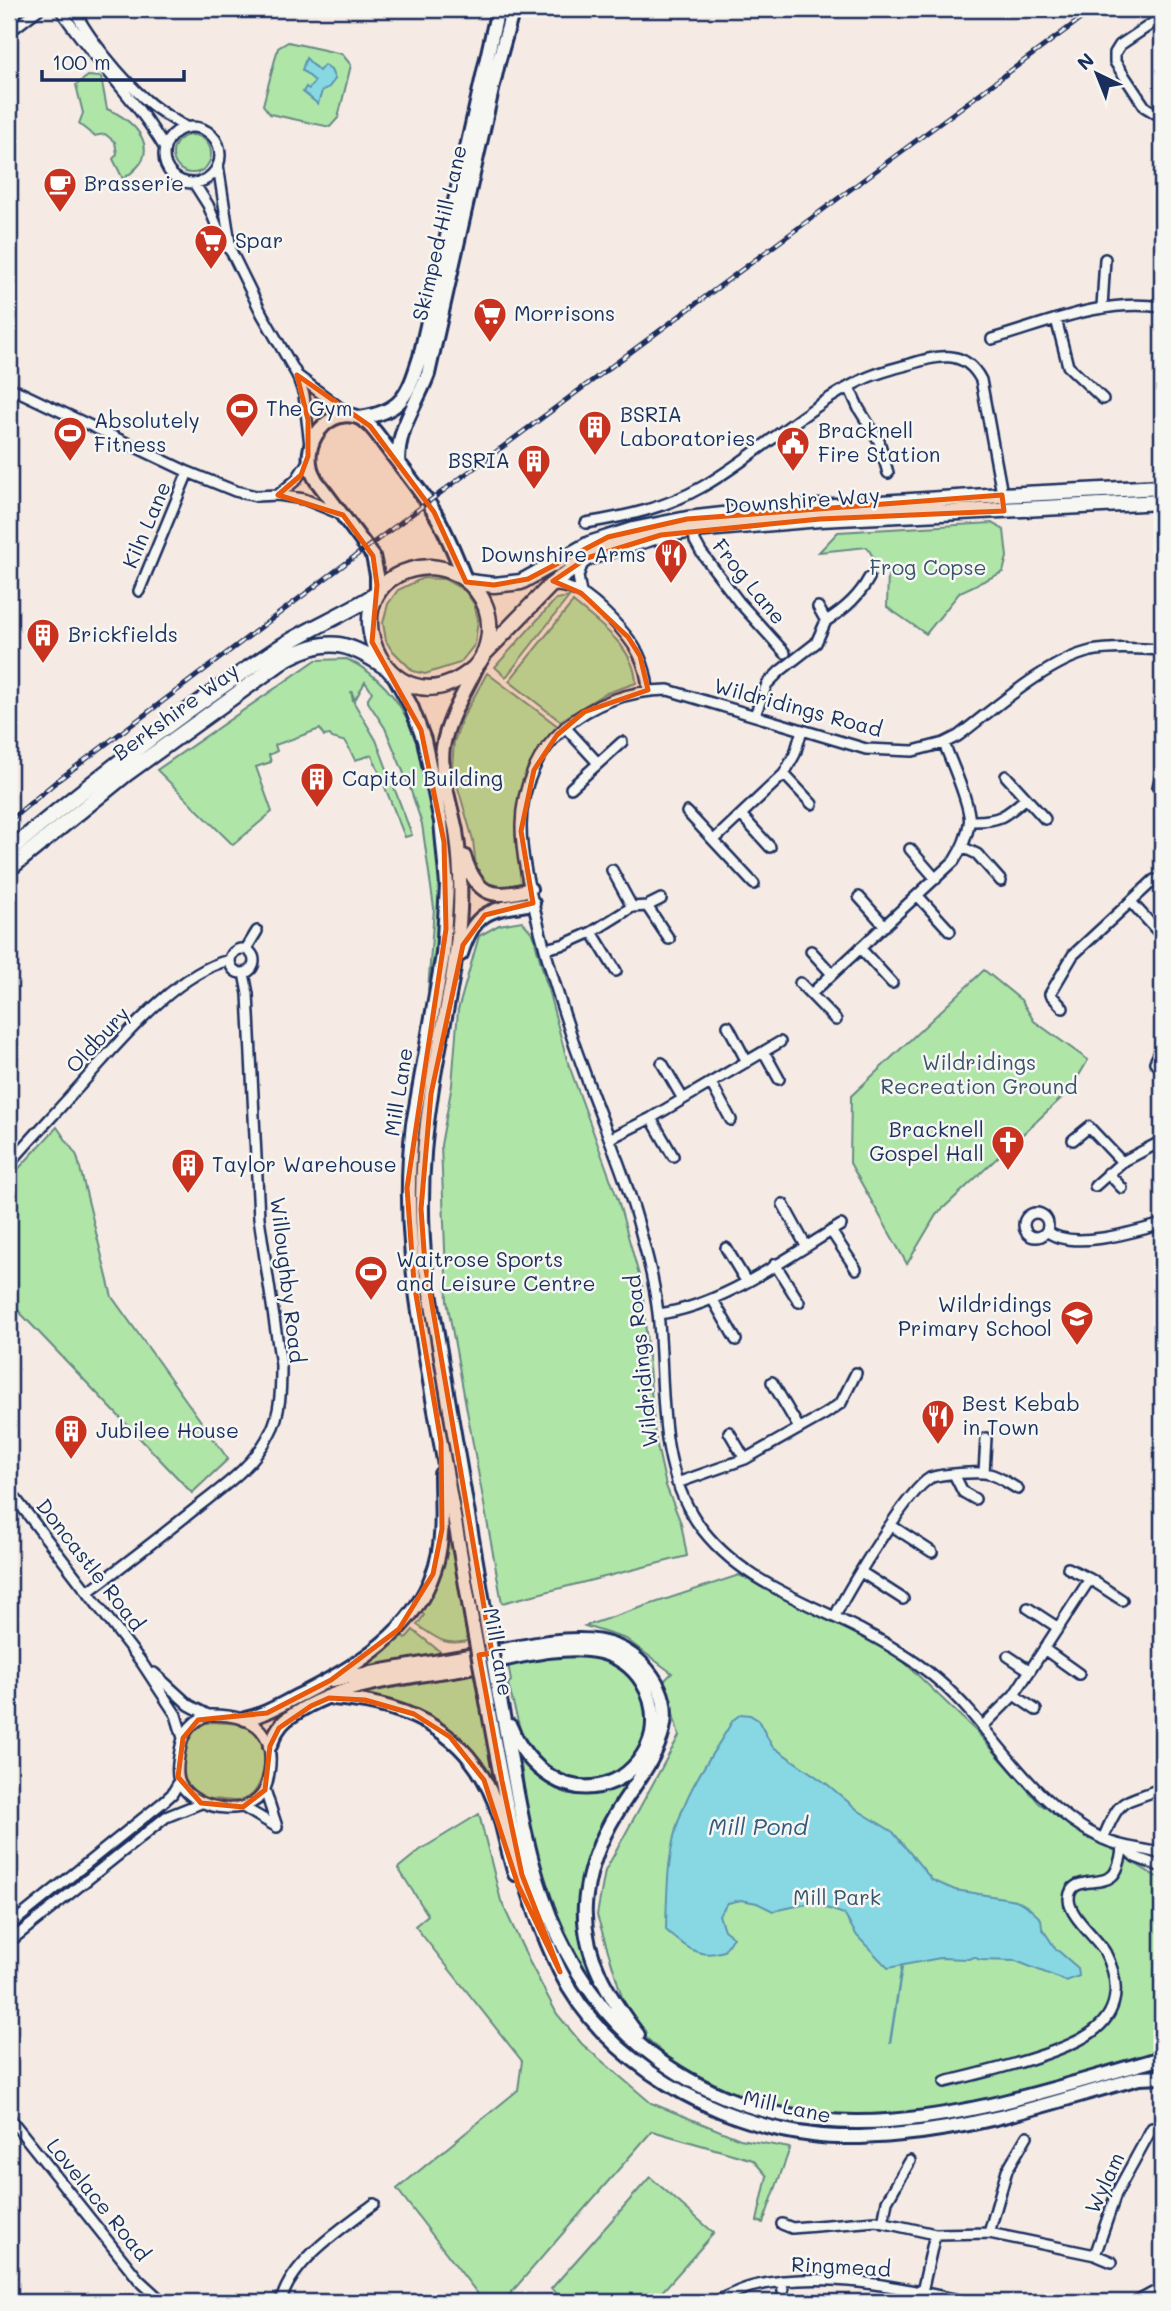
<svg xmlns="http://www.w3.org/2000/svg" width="1171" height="2311" font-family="Mali,sans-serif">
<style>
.green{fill:#b0e5a8;stroke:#668a83;stroke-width:2}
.water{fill:#88d8e4;stroke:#5c94ae;stroke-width:2}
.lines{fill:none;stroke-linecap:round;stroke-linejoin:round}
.stream{stroke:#5c94ae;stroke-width:2.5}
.minor-casing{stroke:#1b2f5e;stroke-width:14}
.major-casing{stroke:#1b2f5e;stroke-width:18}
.highway-casing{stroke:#1b2f5e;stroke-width:19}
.minor{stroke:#f6f6f2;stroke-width:9}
.major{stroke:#f6f6f2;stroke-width:12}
.highway{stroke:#f6f6f2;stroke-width:14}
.rail-casing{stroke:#1b2f5e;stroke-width:5}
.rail{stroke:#f6f6f2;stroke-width:2.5;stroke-dasharray:8;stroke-linecap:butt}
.major-bridge-casing{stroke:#1b2f5e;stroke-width:18;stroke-linecap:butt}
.major-bridge{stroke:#f6f6f2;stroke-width:12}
.marked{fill:#e8590c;fill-opacity:0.2;stroke:#e8590c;stroke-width:5;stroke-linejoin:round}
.labels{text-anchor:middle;stroke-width:5;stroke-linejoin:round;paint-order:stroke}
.poi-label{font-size:21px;fill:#1b2f5e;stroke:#f6f6f2;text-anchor:start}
.street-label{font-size:21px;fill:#1b2f5e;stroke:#f6f6f2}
.park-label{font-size:21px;fill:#39536d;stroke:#f6f6f2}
.water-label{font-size:23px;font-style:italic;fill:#365980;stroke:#f6f6f2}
</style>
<rect width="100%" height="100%" fill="#f6ebe4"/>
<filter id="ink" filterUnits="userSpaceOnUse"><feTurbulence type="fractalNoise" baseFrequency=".0143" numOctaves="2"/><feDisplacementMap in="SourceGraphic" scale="14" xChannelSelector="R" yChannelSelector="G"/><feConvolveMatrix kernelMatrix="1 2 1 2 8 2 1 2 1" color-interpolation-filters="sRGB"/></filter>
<g filter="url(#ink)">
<path class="green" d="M288,42l54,12 9,11 -13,53 -8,9 -60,-13 -7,-9 15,-57z
M88,76l13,1 6,32c18,7 45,27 36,50 -4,9 -13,15 -20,20l-10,-20 4,-5 -2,-12 -10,-8 -11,2 -15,-12 4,-11 -7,-28z
M173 154a19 19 0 1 1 38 0a19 19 0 1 1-38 0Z
M992,523l12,7 3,27 -4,15 -43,20 -34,42 -39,-27 1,-35 -10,-7 -11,-18 -48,5 19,-20z
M423,578l21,1 21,12 9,13 4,15 -3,25 -15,19 -35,11 -12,-3 -22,-22 -5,-8 -3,-18 5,-19 10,-14z
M569,597l-63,80 -11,-10 61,-68z
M573,602c25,21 62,45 63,81l-32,11 -44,27 -51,-40z
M347,659c68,33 79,104 88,172 4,24 9,51 7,75 -3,28 -10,57 -14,85l6,-83 -12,-84 -12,-36 -25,-60 -17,-26v-4l4,-6 -7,-10 -10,18 -4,-9 2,10 23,39 36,95 -7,2 -33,-82 -17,5 -9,-18 -14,-4 -2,-3 -6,1 -4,-7 -45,16 2,6 -8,4 2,7 -15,5 16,45 -39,33 -76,-75 159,-110z
M487,673l72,54 -22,30 -19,62 3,67 -27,5 -17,-15 -4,-36 -21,-73 2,-25 8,-23z
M522,921l11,13 34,126 51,140 24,86 13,150 11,50 15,37 6,33 -185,47 -55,-302 -6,-156 11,-60 6,-75 21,-74 20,-11z
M984,970l37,30 13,21 54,39 -17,29 -135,126 -29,49 -57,-101 1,-67z
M57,1127l20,29 35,141 116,162 -36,34 -183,-192v-122z
M446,1499l21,122 -2,1 3,19c-25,5 -31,-3 -51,-16l7,-10 -5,-5z
M739,1575l96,47 67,38 75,72 63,72 115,72 7,2v173l-170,47 -75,16 -95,2 -68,-13 -79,-39 -45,-41 -33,-108 8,-44 74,-135 -15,-55 8,-8 -46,-34 -41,-13z
M413,1630l30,24 -85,17 -1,-4 44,-32 5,3z
M593,1642l62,46 6,35 -80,165c-3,35 -2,66 15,97l-3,1c-31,-49 -55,-105 -65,-163 -3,-19 -4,-40 -7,-59l3,-2 14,13 19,11 66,-5 36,-69 -5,-23z
M561,1654l38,1 32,17 18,35 -4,36 -16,22 -18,12 -21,5 -20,-1 -25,-12 -22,-29 -15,-56 3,-3 -3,-17z
M474,1672l3,21 3,1 21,114 -23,-41 -71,-59 -35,-12 -23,-2 55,-11 2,3 16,-3 1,-4z
M212,1722c13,1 31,0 42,8 17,13 12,56 -5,67 -8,6 -17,4 -26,3 -10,-1 -23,-1 -31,-8 -13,-12 -9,-48 1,-61 5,-6 11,-8 19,-9z
M479,1814l22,87 28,60 28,53 25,30 69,59 89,36 50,9 -27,75 -6,-2 10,-45 -14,-16 -101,-29 -149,171h-19l-87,-113 121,-99 4,-29 -107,-135 13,-11 -30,-47 22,-18z
M650,2177l64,56 -61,69h-86l-16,-13z"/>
<path class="water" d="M306,58l13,13 5,-6 7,5 4,9 -6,8 -7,4 -4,13 -15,-12 3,-5 3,2 6,-8 -13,-11z
M741,1714l9,1 8,5 14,26 55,38 32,27 34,21 39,48 23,10 61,10 12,7 13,12 1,9 13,20 23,20 1,8 -13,5 -50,-20 -36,-1 -6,-3 -5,2 -29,-1 -52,10 -31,-32 -13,-22 -32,-11 -39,8 -16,-8 -16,-3 -13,3 -9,12 5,15 9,7 -9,14c-25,9 -40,-5 -58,-21 1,-40 1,-82 16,-119 12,-33 34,-61 51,-91z"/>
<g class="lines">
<path class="stream" d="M890,2043l12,-77"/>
<defs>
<path id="minor" d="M60,9c31,48 75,88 104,138
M74,9c13,28 48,70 72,91 12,11 27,19 41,28
M1162,17l-42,28 -5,8v9l30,45 10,6 7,-2
M9,32l30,-23
M164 155a28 28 0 1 1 56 0a28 28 0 1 1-56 0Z
M218,165l13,85
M194,183l14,22 15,36 9,12 30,61 35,61 7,20 6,50
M1102,307l3,-48
M1056,319l12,47 35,33
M992,339c56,-16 111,-41 170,-32
M298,376l53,40
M9,387l179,85 47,19 21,5 22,-1 26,4 37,15
M849,387l10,22 20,32 9,32
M278,495l18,-15 13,-20
M586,523c42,-7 79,-15 116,-36 56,-32 102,-79 160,-107 14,-7 30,-11 45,-15 29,-9 57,-18 74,15l22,119
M694,530l1,11 6,11 38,50 46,51
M552,586c10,0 19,2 27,6 19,11 49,42 59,61 6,12 9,24 10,37
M139,591l49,-119
M581,593l-3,-17 4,-11
M826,621c18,-11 33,-24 43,-43
M1162,650c-23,-1 -47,-3 -71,1 -44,10 -97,58 -133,85l-14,7 -31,8 -47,-2 -198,-59c-79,1 -146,53 -147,136 0,35 11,72 19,105 14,53 30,104 49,154 19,51 40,100 53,152 7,25 13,50 16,76 8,70 -3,147 39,209 48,70 137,86 204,131 26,16 50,37 70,60 40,47 74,98 132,126 19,9 39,9 59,15
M755,715l12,-31 13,-13 36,-28 10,-22 -8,-14
M565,727l33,36
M784,774l28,30
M1006,776l39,43
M1158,787l4,-17
M571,788l51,-46
M687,812l67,72
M742,816l28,31
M970,821c29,1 36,-5 56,-23
M714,840l70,-66 11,-20 7,-24
M962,847l15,7 24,27
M910,849l26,30
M612,870l20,37
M918,896l32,35
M859,897l26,29
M1132,903l30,33
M647,906l22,33
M592,932l24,39
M860,948l32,35
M230 961a12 12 0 1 1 24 0a12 12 0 1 1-24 0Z
M246,949l11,-18
M545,949l20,-5 27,-12 40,-25 15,-1 14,-7
M811,951l21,23
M800,983l36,37
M811,994l143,-133c7,-11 13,-24 15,-37 4,-15 -19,-64 -25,-81
M1063,1008l-13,-14 23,-39 81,-75
M728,1026l19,36
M1162,1048l-7,14 7,7
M764,1052l15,27
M662,1063l21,36
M711,1083l20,37
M651,1118l22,38
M611,1138l40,-20 129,-76
M1073,1140l16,-13 33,35
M9,1164c27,-31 56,-61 83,-92 34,-38 88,-101 138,-112
M1108,1173l14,15
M1095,1186l27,-24 40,-21
M783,1204l23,42
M1024 1225a12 12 0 1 1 24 0a12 12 0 1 1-24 0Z
M831,1231l25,38
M1047,1231c23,20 87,1 115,-7
M726,1248l20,33
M775,1264l24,38
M713,1300l23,40
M658,1314c64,-8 128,-56 183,-89
M772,1382l27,46
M729,1432l16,27
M984,1473l2,-35
M954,1474l9,18 12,7
M677,1483l68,-24 80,-45 16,-11 15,-30
M9,1490l133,173 34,52 7,23
M892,1526l40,26
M1068,1568l22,11 32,21
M861,1572l42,27
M89,1591c36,-27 71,-54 106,-82 28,-22 59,-43 75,-76 11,-20 11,-45 11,-68l-22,-147 -11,-224 -4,-21
M1028,1608l29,19
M835,1616c14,-27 72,-125 95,-138 9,-4 50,-7 59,-4 10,2 20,10 29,15
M1044,1649l35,25
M1008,1656l21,14
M154,1673l35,32 19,10
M1014,1695l22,15
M208,1715c49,-1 71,18 59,68 -9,38 -72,29 -87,0 -5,-10 -1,-27 1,-37 3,-15 12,-25 27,-31z
M982,1727l32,-32 76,-116
M265,1790l12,37
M243,1807l34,20
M1103,1839c18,-44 18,-34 59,-51
M1125,1847l10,10 27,10
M9,1926l153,-123 10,-9 7,-12
M9,1942l157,-125 35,-14
M945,2082c36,-9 124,-29 151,-53 25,-21 23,-50 9,-77 -9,-15 -36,-36 -36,-53 1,-24 30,-12 43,-23 7,-6 9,-20 11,-30
M9,2117l130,163 24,22
M883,2223l4,-22 23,-40
M782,2224l10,4 84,-7 59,13 54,-1 106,22 17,7
M989,2233l18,-63 20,-34
M1095,2255l21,-61 36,-66
M782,2281l2,21
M922,2292l13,-58
M281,2302c9,-40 61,-74 93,-98
M715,2302c12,-6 26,-13 39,-16 70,-16 146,1 214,16
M1136,2302l26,-14"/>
<path id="major" d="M360,418c42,-6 48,-23 60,-61l78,-348
M398,462c0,-36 18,-56 30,-88l70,-311 15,-54
M377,593v-18l-4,-19 -57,-76c-22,-36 17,-79 47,-60 11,7 17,19 25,29 16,21 34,43 48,66 12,20 20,42 29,64
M478,664c-12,27 -30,53 -35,83 -4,27 8,57 13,84 4,26 5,53 4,79 -3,63 -20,123 -29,184 -9,57 -12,113 -6,170l61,356
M395,677l16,29 13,34 17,82 6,63 -4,70 -30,169c-12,97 4,180 20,275 14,76 27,151 40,227
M464,856c13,39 27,44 66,33
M461,954c14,-45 30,-44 72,-51
M331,1680l217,-38c34,-4 68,-5 94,22 56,58 -5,110 -32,160 -13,24 -23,53 -25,81 -3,50 24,92 53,130
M499,1695c15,74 23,151 51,221 26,65 68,120 128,157 154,96 325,29 484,-15
M486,1696c17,94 32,189 74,275 44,91 156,153 253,164 29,4 60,2 89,-1 81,-7 160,-35 237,-56l23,-1
M333,1698c80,6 142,37 167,119 5,19 9,38 15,57
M245,1719c22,-5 38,-16 59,-26 53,-27 110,-62 130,-122 11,-31 7,-64 7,-97
M270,1746c4,-10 8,-20 17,-27 19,-14 45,-25 67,-31 36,-10 74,-14 110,-20 40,-7 96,-26 136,-16 37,9 58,44 52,81 -4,20 -20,40 -38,48 -47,21 -87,-14 -104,-55"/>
<path id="highway" d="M430,567c39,3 65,35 58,73 -2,11 -6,20 -14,28 -89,77 -159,-95 -44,-101z
M469,582l25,3 27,-3 68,-38 44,-14 54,-11 72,-8 243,-16 160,-8
M485,653l65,-67 37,-28 74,-23 33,-5 126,-11 342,-17
M9,851c86,-72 174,-140 268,-202 31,-20 66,-34 98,-54
M9,869l117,-95 161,-116c40,-21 60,-17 97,8"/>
</defs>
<use href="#minor" class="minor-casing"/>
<use href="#major" class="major-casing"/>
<use href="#highway" class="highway-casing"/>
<use href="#minor" class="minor"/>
<use href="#major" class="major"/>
<use href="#highway" class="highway"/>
<defs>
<path id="rail" d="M9,821l48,-40 305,-230 732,-542"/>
</defs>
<use href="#rail" class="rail-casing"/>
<use href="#rail" class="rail"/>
<defs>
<path id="major-bridge" d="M486,1620l13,75
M473,1626l13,70"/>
</defs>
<use href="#major-bridge" class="major-bridge-casing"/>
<use href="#major-bridge" class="major-bridge"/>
</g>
</g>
<path class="marked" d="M297,375l73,51 64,86 32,70 28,3 34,-6 80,-42 79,-18 315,-24 2,16 -184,8 -159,16 -74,23 -34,23 28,12 47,44 12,19 8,34 -64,22 -27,23 -23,35 -13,61 12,72 -48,12 -22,30 -32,149 -10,115 4,55 67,389 -13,2 23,126 20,94 38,97 -42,-87 -34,-105 -34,-43 -36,-23 -49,-14 -36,-2 -18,8 -32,22 -9,18 -5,44 -22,17 -42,-4 -23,-26 5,-39 15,-18 69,-7 64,-33 68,-51 34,-55 9,-45 -1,-87 -27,-159 -7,-95 39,-259 -2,-87 -23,-112 -49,-88 5,-57 -4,-29 -30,-41 -65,-20 23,-20 7,-19v-36z"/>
<defs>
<symbol id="cafe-pin" viewBox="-11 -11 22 30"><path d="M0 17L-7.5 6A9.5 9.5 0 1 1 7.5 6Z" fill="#c8321e" stroke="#f6f6f2"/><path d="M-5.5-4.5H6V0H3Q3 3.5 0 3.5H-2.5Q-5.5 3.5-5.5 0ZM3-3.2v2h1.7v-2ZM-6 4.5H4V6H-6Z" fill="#fff"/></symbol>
<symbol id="supermarket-pin" viewBox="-11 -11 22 30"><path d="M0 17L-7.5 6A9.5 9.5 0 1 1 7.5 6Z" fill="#c8321e" stroke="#f6f6f2"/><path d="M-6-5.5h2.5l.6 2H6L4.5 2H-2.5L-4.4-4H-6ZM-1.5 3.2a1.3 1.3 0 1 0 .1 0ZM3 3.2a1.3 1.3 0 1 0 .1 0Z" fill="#fff"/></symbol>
<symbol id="stadium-pin" viewBox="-11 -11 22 30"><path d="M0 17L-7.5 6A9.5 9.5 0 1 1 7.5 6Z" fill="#c8321e" stroke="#f6f6f2"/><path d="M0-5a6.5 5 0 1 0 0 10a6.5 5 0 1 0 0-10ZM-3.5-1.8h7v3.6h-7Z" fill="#fff"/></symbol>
<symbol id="building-pin" viewBox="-11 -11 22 30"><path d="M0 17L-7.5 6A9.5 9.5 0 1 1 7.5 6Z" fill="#c8321e" stroke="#f6f6f2"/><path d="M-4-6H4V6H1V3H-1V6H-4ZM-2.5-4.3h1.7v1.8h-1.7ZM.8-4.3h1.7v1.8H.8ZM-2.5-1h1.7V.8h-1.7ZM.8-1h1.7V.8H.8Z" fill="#fff"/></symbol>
<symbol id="civic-pin" viewBox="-11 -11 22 30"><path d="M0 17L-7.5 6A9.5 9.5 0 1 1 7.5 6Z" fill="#c8321e" stroke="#f6f6f2"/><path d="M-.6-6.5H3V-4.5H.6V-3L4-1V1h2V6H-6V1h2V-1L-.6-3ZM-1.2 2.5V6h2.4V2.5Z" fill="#fff"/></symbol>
<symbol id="restaurant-pin" viewBox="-11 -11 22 30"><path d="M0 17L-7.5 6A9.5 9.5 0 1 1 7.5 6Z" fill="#c8321e" stroke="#f6f6f2"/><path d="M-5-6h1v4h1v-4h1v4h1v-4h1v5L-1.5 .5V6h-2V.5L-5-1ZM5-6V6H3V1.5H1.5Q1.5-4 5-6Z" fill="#fff"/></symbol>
<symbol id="church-pin" viewBox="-11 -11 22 30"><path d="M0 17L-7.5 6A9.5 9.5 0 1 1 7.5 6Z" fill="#c8321e" stroke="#f6f6f2"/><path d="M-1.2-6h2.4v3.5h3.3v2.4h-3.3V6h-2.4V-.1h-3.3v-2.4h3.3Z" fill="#fff"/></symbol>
<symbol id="school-pin" viewBox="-11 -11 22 30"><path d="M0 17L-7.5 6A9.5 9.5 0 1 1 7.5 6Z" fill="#c8321e" stroke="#f6f6f2"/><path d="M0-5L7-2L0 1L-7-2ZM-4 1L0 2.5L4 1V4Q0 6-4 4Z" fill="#fff"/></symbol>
</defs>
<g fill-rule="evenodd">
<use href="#cafe-pin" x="41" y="165" width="38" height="52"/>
<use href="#supermarket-pin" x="192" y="222" width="38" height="52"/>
<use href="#supermarket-pin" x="471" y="295" width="38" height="52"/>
<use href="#stadium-pin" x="223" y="390" width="38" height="52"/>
<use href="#building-pin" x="576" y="408" width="38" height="52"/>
<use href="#stadium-pin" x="51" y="414" width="38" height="52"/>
<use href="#civic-pin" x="774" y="424" width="38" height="52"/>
<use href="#building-pin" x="515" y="442" width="38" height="52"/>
<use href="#restaurant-pin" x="652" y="536" width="38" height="52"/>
<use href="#building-pin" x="24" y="616" width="38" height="52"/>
<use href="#building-pin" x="298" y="760" width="38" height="52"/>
<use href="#church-pin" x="989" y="1123" width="38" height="52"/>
<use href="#building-pin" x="169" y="1146" width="38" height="52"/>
<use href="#stadium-pin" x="352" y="1253" width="38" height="52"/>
<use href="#school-pin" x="1058" y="1298" width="38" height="52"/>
<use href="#restaurant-pin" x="919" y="1397" width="38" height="52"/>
<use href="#building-pin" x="52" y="1412" width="38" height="52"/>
</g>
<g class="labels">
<g class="poi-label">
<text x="84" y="191">Brasserie</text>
<text x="235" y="248">Spar</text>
<text x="514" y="321">Morrisons</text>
<text x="266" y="416">The Gym</text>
<text x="620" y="422">BSRIA<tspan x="620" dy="24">Laboratories</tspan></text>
<text x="94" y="428">Absolutely<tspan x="94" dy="24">Fitness</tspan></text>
<text x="818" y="438">Bracknell<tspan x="818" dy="24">Fire Station</tspan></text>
<text x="510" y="468" text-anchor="end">BSRIA</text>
<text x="646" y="562" text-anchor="end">Downshire Arms</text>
<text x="68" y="642">Brickfields</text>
<text x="342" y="786">Capitol Building</text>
<text x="984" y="1137" text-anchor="end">Bracknell<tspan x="984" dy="24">Gospel Hall</tspan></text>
<text x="212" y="1172">Taylor Warehouse</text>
<text x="396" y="1267">Waitrose Sports<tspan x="396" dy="24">and Leisure Centre</tspan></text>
<text x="1052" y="1312" text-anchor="end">Wildridings<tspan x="1052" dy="24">Primary School</tspan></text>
<text x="962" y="1411">Best Kebab<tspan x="962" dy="24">in Town</tspan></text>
<text x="96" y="1438">Jubilee House</text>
</g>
<g class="street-label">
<text transform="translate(440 233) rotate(-77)" y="7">Skimped Hill Lane</text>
<text transform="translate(802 501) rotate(-4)" y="7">Downshire Way</text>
<text transform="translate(147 525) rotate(-67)" y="7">Kiln Lane</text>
<text transform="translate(749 582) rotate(51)" y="7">Frog Lane</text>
<text transform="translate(798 708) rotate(15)" y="7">Wildridings Road</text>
<text transform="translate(176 712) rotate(-36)" y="7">Berkshire Way</text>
<text transform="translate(98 1040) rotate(-47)" y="7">Oldbury</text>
<text transform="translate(399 1092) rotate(-81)" y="7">Mill Lane</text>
<text transform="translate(287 1280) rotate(83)" y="7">Willoughby Road</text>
<text transform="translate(642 1361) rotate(-96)" y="7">Wildridings Road</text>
<text transform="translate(90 1565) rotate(52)" y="7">Doncastle Road</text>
<text transform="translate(498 1652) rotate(80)" y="7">Mill Lane</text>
<text transform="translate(787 2107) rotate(12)" y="7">Mill Lane</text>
<text transform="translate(1105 2183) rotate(-65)" y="7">Wylam</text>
<text transform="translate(98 2200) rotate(51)" y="7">Lovelace Road</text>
<text transform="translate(841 2267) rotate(3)" y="7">Ringmead</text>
</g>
<g class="park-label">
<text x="928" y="575">Frog Copse</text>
<text x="979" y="1070">Wildridings<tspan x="979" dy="24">Recreation Ground</tspan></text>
<text x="837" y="1905">Mill Park</text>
</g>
<g class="water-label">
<text x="758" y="1835">Mill Pond</text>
</g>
</g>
<rect width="1171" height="2311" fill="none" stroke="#f6f6f2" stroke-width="35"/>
<rect x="18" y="18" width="1136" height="2276" fill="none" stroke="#1b2f5e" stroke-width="2.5" filter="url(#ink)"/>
<g transform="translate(1097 74) rotate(317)" stroke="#f6f6f2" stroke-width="5" paint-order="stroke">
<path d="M0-5L12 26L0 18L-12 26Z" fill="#1b2f5e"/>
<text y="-10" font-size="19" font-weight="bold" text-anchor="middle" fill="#1b2f5e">N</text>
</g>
<path d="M42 70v10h142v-10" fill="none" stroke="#1b2f5e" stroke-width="3.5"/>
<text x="52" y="70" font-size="21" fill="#1b2f5e" stroke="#f6f6f2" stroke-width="5" paint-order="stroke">100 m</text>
</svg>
